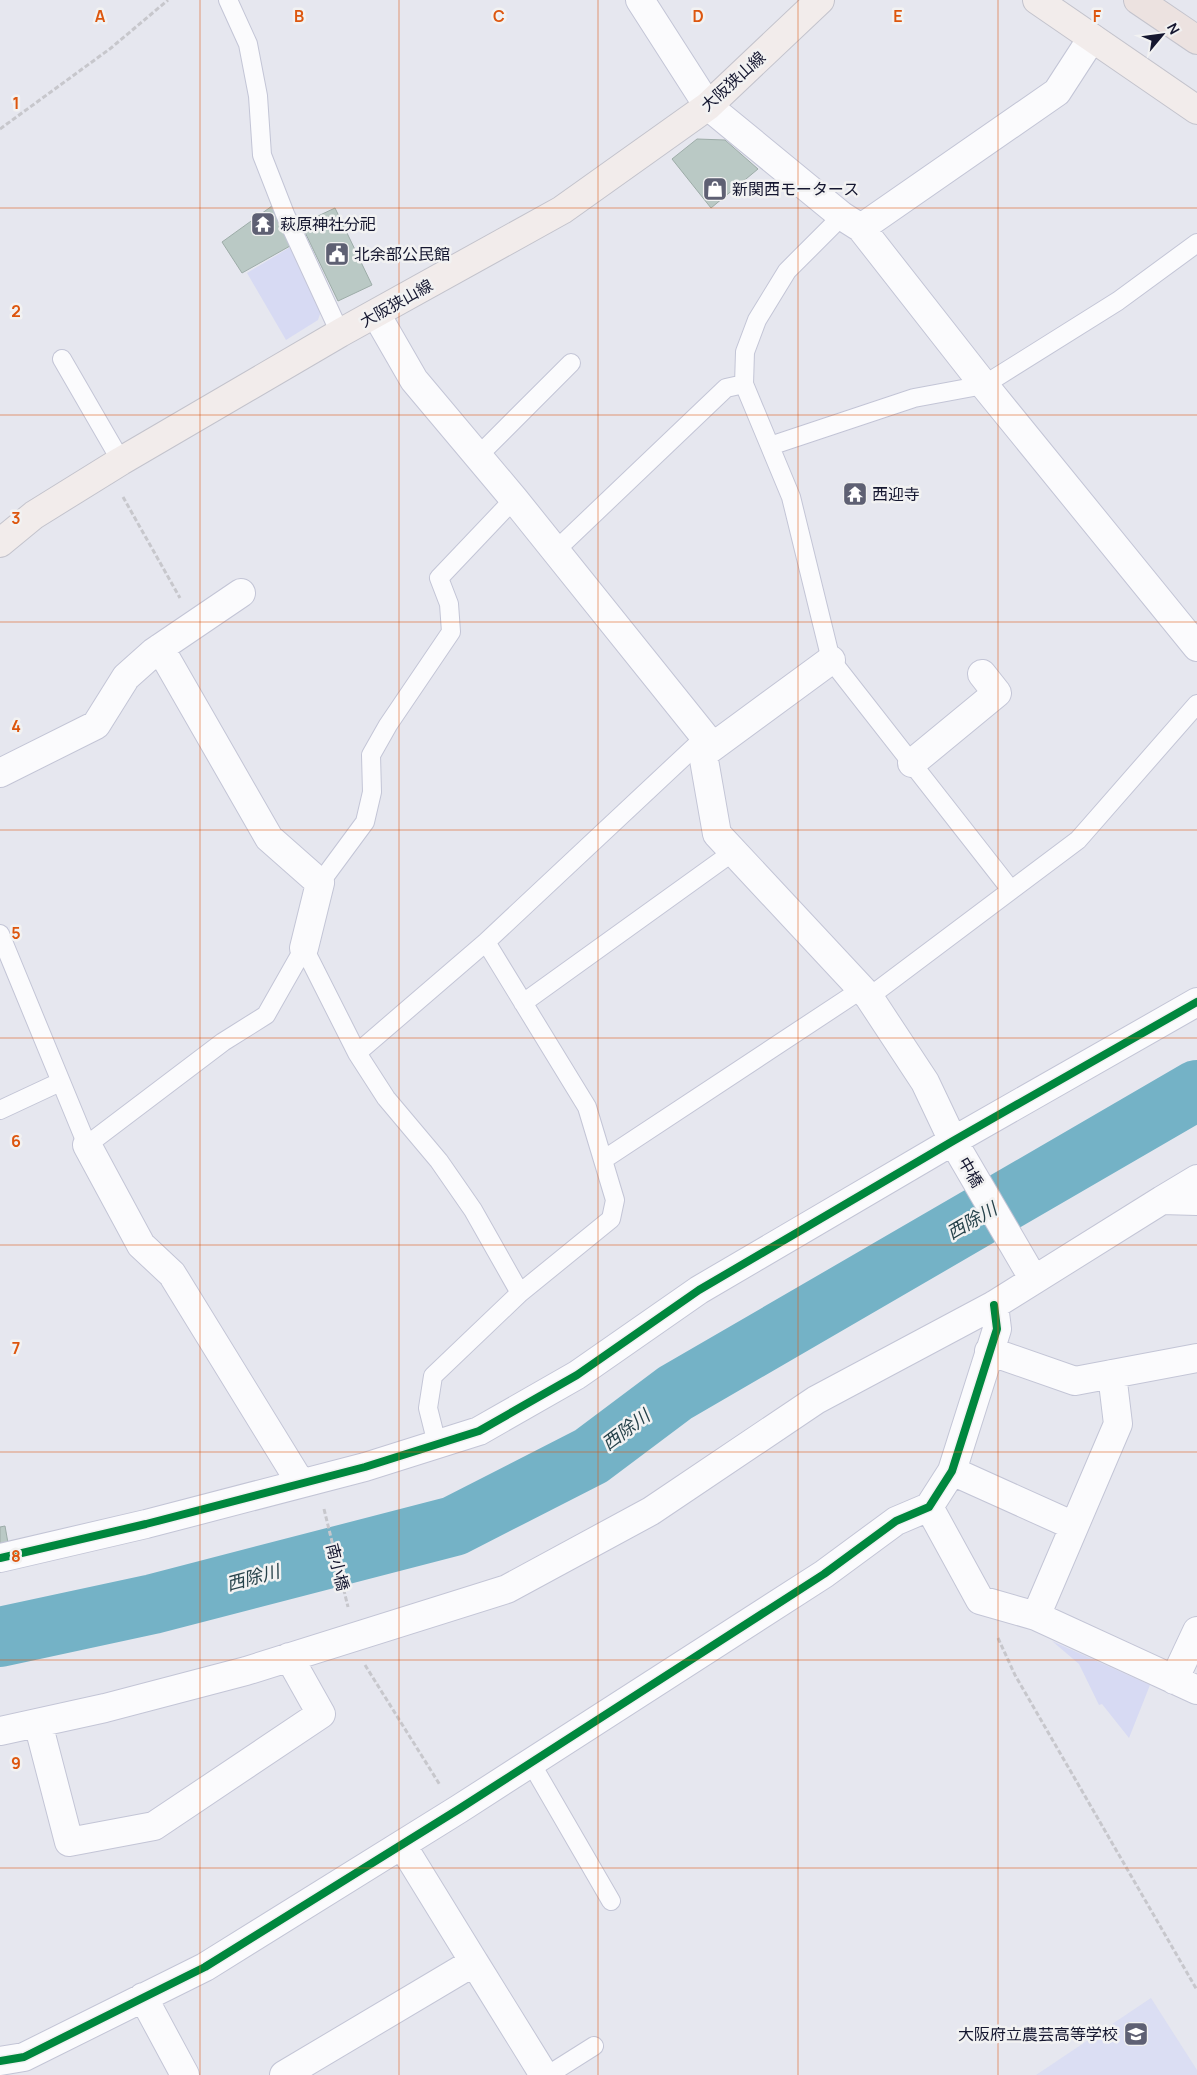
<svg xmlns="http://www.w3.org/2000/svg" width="1197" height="2075" font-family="Manrope,'Noto Sans JP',sans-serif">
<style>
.built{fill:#dbdef3}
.green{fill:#d7daf3}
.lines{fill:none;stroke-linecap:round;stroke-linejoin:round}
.river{stroke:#74b2c6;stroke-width:60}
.building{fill:#bac9c5;stroke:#9daca8}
.lane-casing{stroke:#c3c5d6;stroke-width:20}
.street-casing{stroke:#c3c5d6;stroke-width:30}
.primary-casing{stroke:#c3c3cc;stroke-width:30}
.highway-casing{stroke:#c3c3cc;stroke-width:30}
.path{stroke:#c7c7cc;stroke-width:3;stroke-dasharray:5 2.5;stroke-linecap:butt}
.lane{stroke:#fbfbfd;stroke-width:18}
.street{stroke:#fbfbfd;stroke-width:28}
.primary{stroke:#f2eceb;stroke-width:28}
.highway{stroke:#ece2e0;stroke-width:28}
.cycleway-casing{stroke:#f2f2f2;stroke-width:11}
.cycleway{stroke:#00873e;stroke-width:8}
.grid{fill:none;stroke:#dd560e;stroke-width:1;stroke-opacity:0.55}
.labels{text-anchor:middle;stroke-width:5;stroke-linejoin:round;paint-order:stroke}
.street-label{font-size:16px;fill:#151730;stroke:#f2f2f2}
.poi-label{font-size:16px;fill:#151730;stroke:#f2f2f2;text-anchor:start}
.water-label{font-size:18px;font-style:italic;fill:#26424a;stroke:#f2f2f2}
.grid-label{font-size:16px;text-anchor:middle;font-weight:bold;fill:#dd560e;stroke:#f2f2f2;stroke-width:5;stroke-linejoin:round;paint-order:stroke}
</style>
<rect width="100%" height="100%" fill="#e6e7ef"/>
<path class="built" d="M1151,1998l46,72v5h-161z"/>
<path class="green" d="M292,246l30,62 -4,12 -32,20 -39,-67z
M1052,1641l98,44 -21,53 -27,-34 -3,1 -20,-41z"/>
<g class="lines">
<path class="river" d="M0,1637l153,-33 301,-78 137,-70 84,-63 522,-303"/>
</g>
<path class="building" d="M697,139l28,1 33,29 -47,39 -39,-49z
M272,206l18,40 -48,27 -20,-31z
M335,208l37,77 -34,16 -37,-77z
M5,1526l3,17 -8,1v-17z"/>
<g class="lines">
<defs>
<path id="lane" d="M228,0l20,44 10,52 4,59 23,59 55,119
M842,216l-55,55 -30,49 -12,32 -1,32 47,113 40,163 180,230
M62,359l59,102
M770,446l144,-48 70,-13 134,-84 79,-58
M478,456l93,-93
M555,551l171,-163 18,-4
M320,883l45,-61 7,-30 -1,-37 17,-30 63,-93 -2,-28 -10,-26 75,-79
M0,934l87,211 136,-103 43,-27 38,-67 53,105 129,-111 219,-205
M869,997l209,-157 119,-136
M523,1003l210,-151
M357,1053l29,45 53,63 34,49 47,83
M0,1110l60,-28
M603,1160l259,-171
M437,1444l-9,-36 5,-32 87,-83 91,-74 4,-19 -28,-93 -101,-165
M531,1763l80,138
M548,2075l46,-29"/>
<path id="street" d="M640,0l68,106 134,110 19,12 123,157 213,262
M861,228l196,-136 35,-54
M376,314l38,66 100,119 191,238 -2,17 14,80 152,163 56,85 28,59 81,139
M160,648l109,190 51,45 -16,65
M703,754l128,-94
M912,763l85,-70 -15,-19
M0,773l96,-48 30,-48 28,-25 87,-59
M87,1145l54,100 31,29 128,208
M1162,1200l35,-21
M989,1351l86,30 122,-23
M952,1471l122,55
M929,1507l51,93 56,16 161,74
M0,1558l146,-34 219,-57 114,-36 98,-56 122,-85 254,-149 244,-139
M1036,1616l82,-192 -6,-50
M1174,1680l23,-49
M38,1723l31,119 85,-16 167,-112 -32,-57
M0,1731l105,-23 141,-37 261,-82 144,-78 165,-111 178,-95 168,-105 35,1
M474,1962l70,113
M143,1997l42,78
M0,2061l24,-4 181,-90 254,-158 365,-235 72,-53 33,-14 23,-36 45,-142 -3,-24
M284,2075l190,-113 -72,-117"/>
<path id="primary" d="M1037,0l160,110
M0,543l34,-28 87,-54 219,-128 222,-123 146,-104 112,-106"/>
<path id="highway" d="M1138,0l59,40"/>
</defs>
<use href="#lane" class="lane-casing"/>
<use href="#street" class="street-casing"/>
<use href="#primary" class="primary-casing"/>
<use href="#highway" class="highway-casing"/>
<path class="path" d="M0,129l111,-81 57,-48
M123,497l57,101
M324,1509l24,98
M998,1638l17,37 182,315
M365,1665l75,120"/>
<use href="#lane" class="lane"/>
<use href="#street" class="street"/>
<use href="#primary" class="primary"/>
<use href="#highway" class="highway"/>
<defs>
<path id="cycleway" d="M0,1558l146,-34 219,-57 114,-36 98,-56 122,-85 254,-149 244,-139
M0,2061l24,-4 181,-90 254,-158 365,-235 72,-53 33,-14 23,-36 45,-142 -3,-24"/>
</defs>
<use href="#cycleway" class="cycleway-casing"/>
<use href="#cycleway" class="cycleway"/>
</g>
<path class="grid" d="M200,0v2075M399,0v2075M598,0v2075M798,0v2075M998,0v2075M0,208h1197M0,415h1197M0,622h1197M0,830h1197M0,1038h1197M0,1245h1197M0,1452h1197M0,1660h1197M0,1868h1197"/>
<defs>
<symbol id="shop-square" viewBox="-11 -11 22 22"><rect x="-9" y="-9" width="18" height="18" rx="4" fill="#5e6073" stroke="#f2f2f2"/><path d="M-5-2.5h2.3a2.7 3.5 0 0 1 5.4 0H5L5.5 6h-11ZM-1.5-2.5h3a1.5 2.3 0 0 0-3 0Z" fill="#fff"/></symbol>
<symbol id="temple-square" viewBox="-11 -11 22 22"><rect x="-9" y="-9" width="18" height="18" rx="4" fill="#5e6073" stroke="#f2f2f2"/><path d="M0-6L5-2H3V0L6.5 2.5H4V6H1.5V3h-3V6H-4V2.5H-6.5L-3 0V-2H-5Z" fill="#fff"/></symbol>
<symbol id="civic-square" viewBox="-11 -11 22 22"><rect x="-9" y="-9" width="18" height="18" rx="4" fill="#5e6073" stroke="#f2f2f2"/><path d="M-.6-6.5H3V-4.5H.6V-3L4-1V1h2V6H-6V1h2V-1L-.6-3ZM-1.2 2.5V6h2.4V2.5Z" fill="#fff"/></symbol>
<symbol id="school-square" viewBox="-11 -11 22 22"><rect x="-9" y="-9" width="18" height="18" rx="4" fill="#5e6073" stroke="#f2f2f2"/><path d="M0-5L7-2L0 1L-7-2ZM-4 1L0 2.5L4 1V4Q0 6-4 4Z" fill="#fff"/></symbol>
</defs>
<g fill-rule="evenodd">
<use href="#shop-square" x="701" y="175" width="28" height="28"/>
<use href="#temple-square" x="249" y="210" width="28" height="28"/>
<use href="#civic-square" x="323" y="240" width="28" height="28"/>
<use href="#temple-square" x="841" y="480" width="28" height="28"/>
<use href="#school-square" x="1122" y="2020" width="28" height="28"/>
</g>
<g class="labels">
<g class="street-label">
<text transform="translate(733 81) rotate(-42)" y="6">大阪狭山線</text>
<text transform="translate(396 303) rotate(-29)" y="6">大阪狭山線</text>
<text transform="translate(971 1172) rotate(60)" y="6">中橋</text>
<text transform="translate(338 1567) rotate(76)" y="6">南小橋</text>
</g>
<g class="poi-label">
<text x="732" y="195">新関西モータース</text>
<text x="280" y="230">萩原神社分祀</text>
<text x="354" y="260">北余部公民館</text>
<text x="872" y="500">西迎寺</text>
<text x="1118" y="2040" text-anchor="end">大阪府立農芸高等学校</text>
</g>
<g class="water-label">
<text transform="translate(972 1221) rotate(-30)" y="6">西除川</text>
<text transform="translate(626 1430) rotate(-37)" y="6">西除川</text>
<text transform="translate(253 1578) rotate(-15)" y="6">西除川</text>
</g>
</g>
<g class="grid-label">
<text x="100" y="22">A</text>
<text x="299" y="22">B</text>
<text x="499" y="22">C</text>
<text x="698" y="22">D</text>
<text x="898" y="22">E</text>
<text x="1097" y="22">F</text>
<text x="16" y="109">1</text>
<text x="16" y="317">2</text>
<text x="16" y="524">3</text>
<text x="16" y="732">4</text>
<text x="16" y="939">5</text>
<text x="16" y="1147">6</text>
<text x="16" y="1354">7</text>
<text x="16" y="1562">8</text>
<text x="16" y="1769">9</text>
</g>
<g transform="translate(1162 35) rotate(61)" stroke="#f2f2f2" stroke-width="4" paint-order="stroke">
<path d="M0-4L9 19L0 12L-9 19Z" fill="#151730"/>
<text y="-8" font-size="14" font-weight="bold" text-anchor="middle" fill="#151730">N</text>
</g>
</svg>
